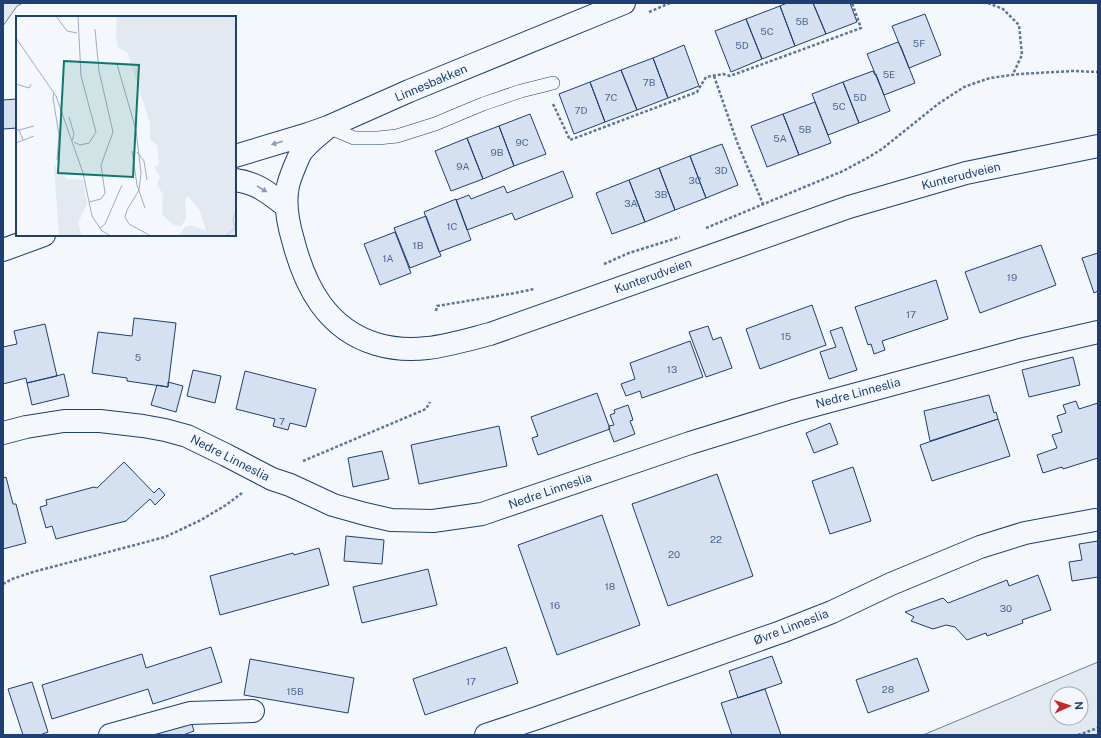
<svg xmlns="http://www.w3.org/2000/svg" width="1101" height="738" font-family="'Public Sans',sans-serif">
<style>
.green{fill:#e3e9f0;stroke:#687fa3;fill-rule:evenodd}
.building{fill:#d5e0f0;stroke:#1d3f73}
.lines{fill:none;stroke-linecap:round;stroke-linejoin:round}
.lane-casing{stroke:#1d3f73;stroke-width:14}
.street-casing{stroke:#1d3f73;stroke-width:24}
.path{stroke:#5e769c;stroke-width:2.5;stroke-dasharray:3 2;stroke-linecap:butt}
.lane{stroke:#f4f7fb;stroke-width:13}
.street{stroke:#f4f7fb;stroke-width:22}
.oneway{fill:#889bb7}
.labels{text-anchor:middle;stroke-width:3;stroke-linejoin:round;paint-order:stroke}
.number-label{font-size:10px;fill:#4b6792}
.street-label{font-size:12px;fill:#1d3f73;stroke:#f4f7fb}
.inset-river{fill:none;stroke:#cfd7e4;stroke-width:2}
.inset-road{fill:none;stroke:#9eadc5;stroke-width:1}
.view{fill:#0f766e;fill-opacity:0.15;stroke:#0f766e;stroke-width:2}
.inset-edge{fill:none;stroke:#1d3f73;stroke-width:2}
</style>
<rect width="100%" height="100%" fill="#f4f7fb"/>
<path class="green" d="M3,3h20l-6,3 -14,20z
M1098,662v73h-175zM1057,694h24v24h-24z"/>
<path class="building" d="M787,3h26l13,31 -31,12 -15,-40z
M813,3h37l7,19 -31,12z
M780,6l15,40 -33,13 -16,-40z
M925,14l16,41 -32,13 -17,-42z
M746,19l16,40 -31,13 -16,-41z
M898,42l3,5 14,36 -31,12 -17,-41z
M684,45l15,41 -31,12 -15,-40z
M653,58l15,40 -31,12 -16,-40z
M621,70l16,40 -32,12 -15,-40z
M873,71l2,4 1,-1 14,37 -31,12 -16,-41z
M590,82l15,40 -31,12 -15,-40z
M843,82l16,41 -31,12 -16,-41z
M17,99v29l-14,1v-29z
M815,102l16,41 -32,12 -16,-41z
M530,114l16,40 -32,12 -15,-40z
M783,114l16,41 -32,12 -16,-41z
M499,126l15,40 -31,13 -16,-41z
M467,138l16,41 -32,12 -16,-40z
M722,144l16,41 -32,13 -16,-42z
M690,156l16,42 -31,12 -16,-42z
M659,168l16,42 -30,12 -16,-42z
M563,171l10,26 -58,23 -3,-7 -45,17 -11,-30 13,-5 2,4 33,-13 3,7z
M629,180l16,42 -33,12 -16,-41z
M456,199l15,41 -32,12 -15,-40z
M426,216l15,40 -31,12 -16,-40z
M395,232l16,41 -31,12 -16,-41z
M1041,245l15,40 -76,28 -15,-41z
M1098,253v38l-4,2 -12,-35z
M936,280l12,39 -66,22 3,9 -11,4 -3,-10 -3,1 -13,-38z
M812,305l14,40 -66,24 -14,-40z
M134,318l42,5 -8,64 -41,-6v-3l-35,-5 6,-41 34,4z
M45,324l12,52 -30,7 -1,-5 -23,6v-37l14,-3 -3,-13z
M708,326l5,14 8,-3 11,31 -26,9 -17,-45z
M842,327l15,43 -28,9 -9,-27 16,-5 -6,-16z
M690,341l13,36 -61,21 -2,-7 -14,5 -5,-12 14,-5 -5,-16z
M1073,357l7,28 -51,12 -7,-27z
M193,370l28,6 -6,27 -28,-7z
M245,371l71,18 -10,38 -16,-4 -2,7 -15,-4 2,-7 -39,-10z
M64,374l5,22 -37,9 -5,-22z
M168,382l15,4 -7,26 -25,-7 6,-20 11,2z
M597,393l13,36 -72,26 -6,-17 6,-2 -7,-19z
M989,395l5,18 2,-1 2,7 -68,22 -6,-30z
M1076,401l3,8 19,-6v55l-35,11 -1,-2 -19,6 -6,-18 20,-7 -5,-13 10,-3 -5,-16 9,-3 -3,-8z
M628,405l5,15 -3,1 5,13 -21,8 -5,-13v-3l5,-1 -4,-10 5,-2 -1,-3z
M998,419l12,37 -78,25 -12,-36z
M830,423l8,21 -24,9 -8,-20z
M499,426l8,40 -88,18 -8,-39z
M382,451l7,28 -36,8 -5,-29z
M124,462l30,31 5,-5 6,7 -10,10 -5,-6 -24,22 -70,18 -4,-13 -6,2 -6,-21 7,-2 -1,-5 48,-13 3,1z
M853,467l18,54 -41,13 -18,-53z
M717,474l36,102 -85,30 -36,-102z
M6,477l7,27h3l10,39 -23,6v-71z
M602,515l38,110 -83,30 -39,-110z
M346,536l38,4 -2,24 -38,-3z
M1098,541v36l-26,4 -3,-19 13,-2 -3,-16z
M319,548l10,37 -109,30 -10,-39 83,-23 1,2z
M428,569l9,36 -75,18 -9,-36z
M1038,575l13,35 -29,10 1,3 -36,13 -1,-3 -19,7 -12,-13 -9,-2 -13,4 -22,-8 3,-4 -9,-5 38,-14 5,5 59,-23 2,6z
M211,647l11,35 -69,22 -5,-15 -96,30 -10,-34 100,-31 4,14z
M506,647l12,36 -93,32 -12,-36z
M772,656l10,27 -44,15 -9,-27z
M917,658l12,33 -61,22 -12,-33z
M250,659l104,19 -6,35 -104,-18z
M32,682l16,50 -8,3h-17l-15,-46z
M765,689l16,46h-49l-11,-32z
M189,715l5,16 -11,4h-54z"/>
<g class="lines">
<defs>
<path id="lane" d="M328,127l26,11h24l19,-2 38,-12 48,-20 38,-13 32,-8"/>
<path id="street" d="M328,127c-8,7 -18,14 -25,23 -4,4 -14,30 -15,36 -4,18 0,37 5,54 12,47 34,89 83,104 40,12 75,0 114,-10l359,-127 117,-34 132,-27
M235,156l73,-22 20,-7 81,-36 215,-88
M235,180c23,3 33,13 51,26
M3,250l41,-15
M3,433l23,-6 38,-6h36l43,5 22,4 22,6 39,19 46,24 18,6 43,20 32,9 26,6 42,1 49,-7 208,-71 107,-33 223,-60 78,-18
M110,735l80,-22 63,-2
M486,735l51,-17 244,-86 51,-20 59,-28 89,-37 45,-14 70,-13"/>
</defs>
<use href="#lane" class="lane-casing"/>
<use href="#street" class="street-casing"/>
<path class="path" d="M988,3l15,6 16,16 3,30 -9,19
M649,12l21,-9
M714,76l23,66 26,62
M553,104l17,36 127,-48 9,-15 17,-3 7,2 131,-48 -9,-25
M706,228l137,-57 26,-14 13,-8 56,-45 26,-17 14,-5 12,-4 29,-4 54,-3 25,1
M604,264l25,-11 51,-16
M436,311l1,-5 78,-13 19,-4
M303,461l123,-52 4,-7
M3,584l9,-5 21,-7 132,-35 36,-17 25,-15 16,-12
M1078,735l20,-7"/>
<use href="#lane" class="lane"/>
<use href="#street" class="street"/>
</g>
<defs><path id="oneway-solid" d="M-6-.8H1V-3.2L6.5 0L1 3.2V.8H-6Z"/></defs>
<g class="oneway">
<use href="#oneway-solid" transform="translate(277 143) rotate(164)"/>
<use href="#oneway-solid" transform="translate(262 189) rotate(31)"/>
</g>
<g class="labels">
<g class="number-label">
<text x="802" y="25">5B</text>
<text x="767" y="35">5C</text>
<text x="919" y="47">5F</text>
<text x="742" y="49">5D</text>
<text x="889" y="78">5E</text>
<text x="649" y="86">7B</text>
<text x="611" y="101">7C</text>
<text x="860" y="101">5D</text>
<text x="839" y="110">5C</text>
<text x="581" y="114">7D</text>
<text x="805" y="133">5B</text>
<text x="780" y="142">5A</text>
<text x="522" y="146">9C</text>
<text x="497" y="156">9B</text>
<text x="463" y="170">9A</text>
<text x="721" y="174">3D</text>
<text x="695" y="184">3C</text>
<text x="661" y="198">3B</text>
<text x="631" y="207">3A</text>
<text x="452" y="230">1C</text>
<text x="418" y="249">1B</text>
<text x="388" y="262">1A</text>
<text x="1012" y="281">19</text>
<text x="911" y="318">17</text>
<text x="786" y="340">15</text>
<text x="138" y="361">5</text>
<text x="672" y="373">13</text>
<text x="282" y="425">7</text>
<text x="716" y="543">22</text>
<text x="674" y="558">20</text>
<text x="610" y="590">18</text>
<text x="555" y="609">16</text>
<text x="1006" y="612">30</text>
<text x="471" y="685">17</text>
<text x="888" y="693">28</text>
<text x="295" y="695">15B</text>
</g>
<g class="street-label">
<text transform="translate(431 83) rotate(-23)" y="4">Linnesbakken</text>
<text transform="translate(961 176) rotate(-14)" y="4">Kunterudveien</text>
<text transform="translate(653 276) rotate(-20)" y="4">Kunterudveien</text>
<text transform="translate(858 393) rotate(-15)" y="4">Nedre Linneslia</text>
<text transform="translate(230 458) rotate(27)" y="4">Nedre Linneslia</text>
<text transform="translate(550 491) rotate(-19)" y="4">Nedre Linneslia</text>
<text transform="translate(791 627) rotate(-21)" y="4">Øvre Linneslia</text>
</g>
</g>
<g transform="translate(16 16)">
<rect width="220" height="220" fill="#f4f7fb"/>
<path d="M101,0h119v220h-57l6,-9 5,-2 16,6 -6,-20 -12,-15 -3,3 1,20 -5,7 -7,-1 -12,-11 1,-19 -6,-11 3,-7 -6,-10 5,-2 -2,-20 -7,-6v-16l-23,-71 -9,-4 -2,-11zM38,149l13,14 16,1 4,24 -9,19 4,13h-23z" fill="#e3e9f0"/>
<path class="inset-river" d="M210,220l9,-8 -2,-9 3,-8"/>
<path class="inset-road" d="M40,0l11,15 10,2M0,22l40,58 27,77 9,43 10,15 9,5M101,48l19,66 5,43 -2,17 -12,20 -2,7 4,7 22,12M0,68l13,4 2,-4M38,76l-1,6 6,37 -2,25M53,101l5,17 -2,7M0,114h3l4,10M3,114l15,-4M58,126l6,3 9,-2 7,-11 -15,-56 -3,-60M0,127l18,-7M116,135l5,34 8,23M121,136l7,9 3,19M73,186l12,-3 4,-6 -4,-28 12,-33 -14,-61 -4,-42M84,212l5,-4 17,-39"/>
<path class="view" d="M48,45l75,4 -6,112 -75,-4z"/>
<rect width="220" height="220" class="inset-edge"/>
</g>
<rect width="1101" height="738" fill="none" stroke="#1d3f73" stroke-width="8"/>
<g transform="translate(1069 706) rotate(87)"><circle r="19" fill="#f4f7fb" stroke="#9eadc5"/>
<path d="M0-3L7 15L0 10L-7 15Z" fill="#c62828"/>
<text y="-6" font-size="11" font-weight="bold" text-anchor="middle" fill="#1d3f73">N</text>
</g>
</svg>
